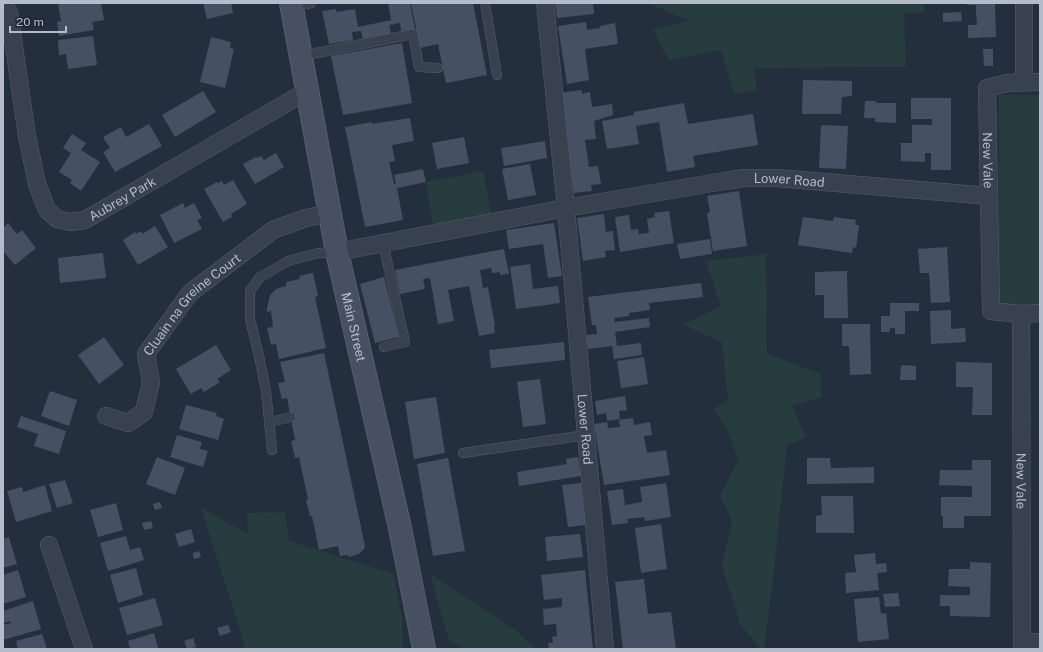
<svg xmlns="http://www.w3.org/2000/svg" width="1043" height="652" font-family="'Public Sans',sans-serif">
<style>
.green{fill:#263c3f}
.building{fill:#455162}
.lines{fill:none;stroke-linecap:round;stroke-linejoin:round}
.lane-casing{stroke:#565f6c;stroke-width:10}
.street-casing{stroke:#565f6c;stroke-width:18}
.secondary-casing{stroke:#565f6c;stroke-width:24}
.lane{stroke:#38414e;stroke-width:9}
.street{stroke:#38414e;stroke-width:17}
.secondary{stroke:#465061;stroke-width:22}
.labels{text-anchor:middle;stroke-width:3;stroke-linejoin:round;paint-order:stroke}
.street-label{font-size:13px;fill:#b4bcc9;stroke:#1d2633}
</style>
<rect width="100%" height="100%" fill="#242f3e"/>
<path class="green" d="M647,3h277v10h-20l2,54 -152,1 3,22 -23,4 -13,-44 -52,10 -16,-30 37,-9z
M999,95h41v210h-42z
M483,171l8,43 -58,11 -7,-43z
M766,254l1,100 54,20v23l-29,9 14,31 -19,8 -13,124 -10,80h-3l-21,-25 -18,-59 10,-44 -12,-25 18,-36 -10,-29 -14,-22 14,-9 -6,-58 -39,-17 38,-19 -15,-45z
M201,508l47,26 -1,-21 38,-1 4,29 105,33 8,45 1,30h-157z
M430,574l85,56 21,19h-73l-14,-9z"/>
<path class="building" d="M58,3h43l3,17 -12,2 2,8 -35,6 -2,-14 4,-1z
M203,3h28l2,10 -26,6z
M388,3h22l5,26 -14,3 -1,-9 -11,2 2,9 -28,6 -2,-9 -9,1 1,8 -24,4 -7,-33 14,-2v3l19,-3 3,18 33,-7z
M411,3h62l14,72 -41,8 -8,-39 -18,4z
M555,3h38l1,11 -37,4z
M967,3h28l1,34 -28,1v-13h9l-1,-14v-6h-9z
M961,12l1,9 -19,1v-9z
M586,22l1,8 13,-2v-2l15,-3 3,21 -33,5 4,31 -22,4 -9,-58z
M93,36l4,29 -29,4 -2,-15 -7,1 -1,-15z
M211,37l20,5 -1,6 4,1 -9,39 -25,-6z
M402,43l10,60 -69,12 -12,-59z
M983,49h10v17h-9z
M803,80l49,1v15l-10,1 -1,17h-39z
M582,90v4l8,-2 2,15 20,-3 1,11 -19,6 2,18 -11,1 4,27 9,-1 3,18 -10,1 1,6 -18,2 -14,-100z
M203,91l13,21 -41,25 -13,-22z
M911,98h40v72h-20v-17h-6v9l-24,-1v-18h11v-18h20v-6h-21z
M865,101h11l-1,2h21v20l-21,-1v-4h-11z
M684,103l4,21 65,-10 5,31 -65,11 2,11 -28,5 -8,-50 -23,4 3,18 -32,5 -5,-28 32,-6v-3z
M410,118l4,23 -22,4 3,16 -6,1 5,22h2l-2,-9 29,-6 3,13 -29,6 6,32 -38,7 -20,-100 27,-5v2z
M149,124l13,22 -47,26 -12,-20 7,-4 -7,-11 18,-10 5,10z
M821,125l27,1 -2,43 -27,-1z
M72,134l14,9 -5,7 19,12 -19,29 -11,-8 2,-3 -13,-8 12,-19 -8,-5z
M464,137l5,26 -32,6 -5,-26z
M545,141l2,17 -43,8 -3,-18z
M276,153l8,14 -29,17 -12,-20 13,-7 1,1 4,-2 3,4z
M530,164l6,31 -28,5 -6,-31z
M233,180l14,24 -16,10 1,3 -9,5 -19,-33 13,-7 1,1 4,-2 2,4z
M739,191l8,55 -34,5 -6,-38 3,-1 -3,-16z
M183,203l2,5 9,-5 8,15 -5,2 5,9 -28,14 -14,-28z
M669,211l5,32 -54,9 -5,-35 14,-2 2,15 7,-1 1,5 10,-1 -2,-14 8,-2 -1,-4z
M604,214l2,18 7,-1 2,19 -10,1 1,6 -23,4 -6,-43z
M803,217l30,4 1,-4 22,3 -1,5h4l-3,23 -3,-1 -1,6 -54,-8z
M8,223l9,11 5,-4 14,18 -21,17 -12,-14v-23z
M554,223l8,53 -14,2 -5,-34 -34,5 -3,-19z
M155,226l13,21 -30,18 -15,-25 12,-8 1,2 5,-3 1,3z
M710,239l2,15 -32,5 -3,-15z
M947,247l3,55 -19,1 -2,-30h-9l-2,-24z
M504,249l5,25 -9,1v-3l-8,1 -1,-5 -11,2 3,18 5,-1 7,39 -1,1 1,6 -16,3 -10,-50 -21,4 6,31 -16,3 -8,-46 -7,1 2,10 -25,5 -5,-24z
M103,253l3,25 -46,5 -2,-25z
M530,264l3,25 25,-3 2,17 -44,6 -6,-42z
M847,271l1,47h-24v-23h-9v-23z
M313,273l5,23 -3,1 11,51 -47,11 -3,-15 -5,1 -4,-17 6,-1 -2,-16 -4,1v-4l3,-13 6,-6 10,-3v-4l14,-3 -1,-3z
M384,277l15,60 -24,6 -15,-59z
M701,283l2,14 -54,6 1,7 -21,3v3l-15,2 1,4 34,-4 1,9 -35,5 2,14 24,-3 1,12 -28,4 -2,-13 -24,3 -2,-14 11,-1 -1,-9h-4l-4,-28z
M890,303h29v8h-14v23h-10v-6h-5v4h-9v-16h9z
M951,310v19l14,-1 1,14 -35,2 -1,-33z
M842,324h28l1,50 -21,1 -1,-29h-7z
M104,337l20,28 -25,19 -21,-29z
M564,342l1,18 -74,8 -2,-18z
M216,345l15,25 -14,9 3,3 -16,10 -3,-4 -10,6 -15,-25z
M324,353l41,193 -1,3 -5,5 -10,3 -1,-2 -8,1 -2,-10 -19,4 -7,-34h-2l-4,-16 2,-1 -9,-42 -4,1 -4,-17 4,-1 -8,-42 -5,1 -4,-16 7,-1 -5,-20z
M644,357l4,27 -27,4 -4,-27z
M956,362l36,1v52h-20l1,-28h-17z
M901,365l15,1v14h-16z
M540,379l6,45 -23,3 -6,-45z
M50,391l27,9 -8,26 -28,-10z
M625,396l2,14 -8,1 1,8 -13,2 -1,-8 -9,2 -2,-14z
M436,397l9,56 -31,6 -9,-57z
M186,405l31,8 -1,3 8,3 -6,21 -39,-11z
M21,416l45,15 -7,23 -25,-8 4,-12 -21,-7z
M633,418l1,7 16,-3 2,13 -8,1 3,17 19,-3 4,25 -66,10 -10,-61 13,-2 1,6 12,-1 -1,-7z
M177,435l25,7 -2,7 8,2 -5,16 -33,-10z
M157,457l28,11 -10,27 -29,-11z
M578,457l3,19 -62,10 -2,-14 50,-8 -1,-5z
M448,458l17,93 -32,5 -16,-92z
M807,458h23l1,10 43,-1v16l-67,1z
M972,460h19v56h-27v12h-21v-12h-2v-19h31v-11l-33,-1 1,-15h32z
M65,480l8,23 -16,5 -8,-24z
M581,483l5,42 -18,2 -6,-42z
M666,483l5,34 -26,4 -1,-4 -17,2 1,4 -16,2 -5,-34 16,-2 2,16 17,-3 -2,-15z
M45,485l7,26 -36,11 -9,-31 15,-4 1,5z
M821,496h32l1,37h-38v-17l6,-1z
M160,502l2,6 -7,2 -2,-6z
M116,503l7,27 -25,7 -8,-27z
M151,521l2,7 -9,2 -2,-7z
M661,524l6,45 -26,4 -6,-45z
M191,529l4,13 -16,5 -4,-13z
M580,534l3,23 -36,4 -2,-24z
M126,536l4,14 10,-3 4,13 -36,11 -8,-28z
M9,537l8,27 -14,4v-29z
M199,551l2,6 -7,2 -1,-6z
M875,553l1,11 10,-1 1,9 -10,1 2,17 -33,3 -1,-20 11,-1 -2,-17z
M970,562l21,1 -1,54 -40,-1v-10h-10v-11h30v-8l-22,-1 1,-17h21z
M136,568l7,27 -25,8 -8,-28z
M18,570l8,27 -23,7v-29z
M585,570l8,79h-44l-1,-6h5l-1,-6 5,-1 -1,-12 -12,1 -1,-16 19,-2v-9l-18,2 -3,-25z
M644,579l4,35 23,-2 5,37h-53l-8,-67z
M898,593l2,13 -15,1 -2,-13z
M879,597l2,17 5,-1 3,26 -31,3 -4,-43z
M155,598l8,27 -36,10 -8,-27z
M33,601l8,28 -38,11v-15l8,-2v-2l-8,2v-12z
M228,625l3,7 -11,4 -3,-8z
M154,633l4,15 -28,1 -2,-8z
M42,634l5,15h-29l-2,-8z
M193,638l3,9 -9,2 -3,-8z"/>
<g class="lines">
<defs>
<path id="lane" d="M485,3l12,72
M292,7l19,-4
M301,56l112,-22 6,33 19,1
M383,243l22,99 -21,5
M270,422l21,-5
M272,450l-6,-59 -7,-35 -9,-37v-28l9,-13 29,-17 31,-8 18,-1
M463,453l123,-18"/>
<g id="street">
<path id="s1" d="M545,3l21,205 39,441"/>
<path id="s2" d="M9,12l18,124 10,48 10,26 10,9 13,3 15,-2 222,-129"/>
<path d="M1024,82v-79"/>
<path id="s3" d="M1040,82l-32,1 -21,5 4,223 30,3 19,-1"/>
<path id="s4" d="M337,252l229,-44 146,-25 32,-5h33l212,18"/>
<path id="s5" d="M1021,314l1,335"/>
<path id="s6" d="M106,416l22,7 16,-11 7,-30 -5,-28 44,-61 83,-63 33,-12 24,-5"/>
<path d="M49,545l35,104"/>
<path d="M1023,642h17"/>
</g>
<g id="secondary">
<path id="s7" d="M291,3l46,249 63,276 24,121"/>
</g>
</defs>
<use href="#lane" class="lane-casing"/>
<use href="#street" class="street-casing"/>
<use href="#secondary" class="secondary-casing"/>
<use href="#lane" class="lane"/>
<use href="#street" class="street"/>
<use href="#secondary" class="secondary"/>
</g>
<g class="labels">
<g class="street-label">
<text dy="5" stroke="none"><textPath href="#s3" startOffset="126">New Vale</textPath></text>
<text dy="5" stroke="none"><textPath href="#s4" startOffset="459">Lower Road</textPath></text>
<text dy="5" stroke="none"><textPath href="#s2" startOffset="287">Aubrey Park</textPath></text>
<text dy="5" stroke="none"><textPath href="#s6" startOffset="170">Cluain na Greine Court</textPath></text>
<text dy="5" stroke="none"><textPath href="#s7" startOffset="330">Main Street</textPath></text>
<text dy="5" stroke="none"><textPath href="#s1" startOffset="428">Lower Road</textPath></text>
<text dy="5" stroke="none"><textPath href="#s5" startOffset="167">New Vale</textPath></text>
</g>
</g>
<rect width="1043" height="652" fill="none" stroke="#b4bcc9" stroke-width="8"/>
<path d="M10 26v6h56v-6" fill="none" stroke="#b4bcc9" stroke-width="2"/>
<text x="16" y="26" font-size="12" fill="#b4bcc9" stroke="#1d2633" stroke-width="3" paint-order="stroke">20 m</text>
</svg>
